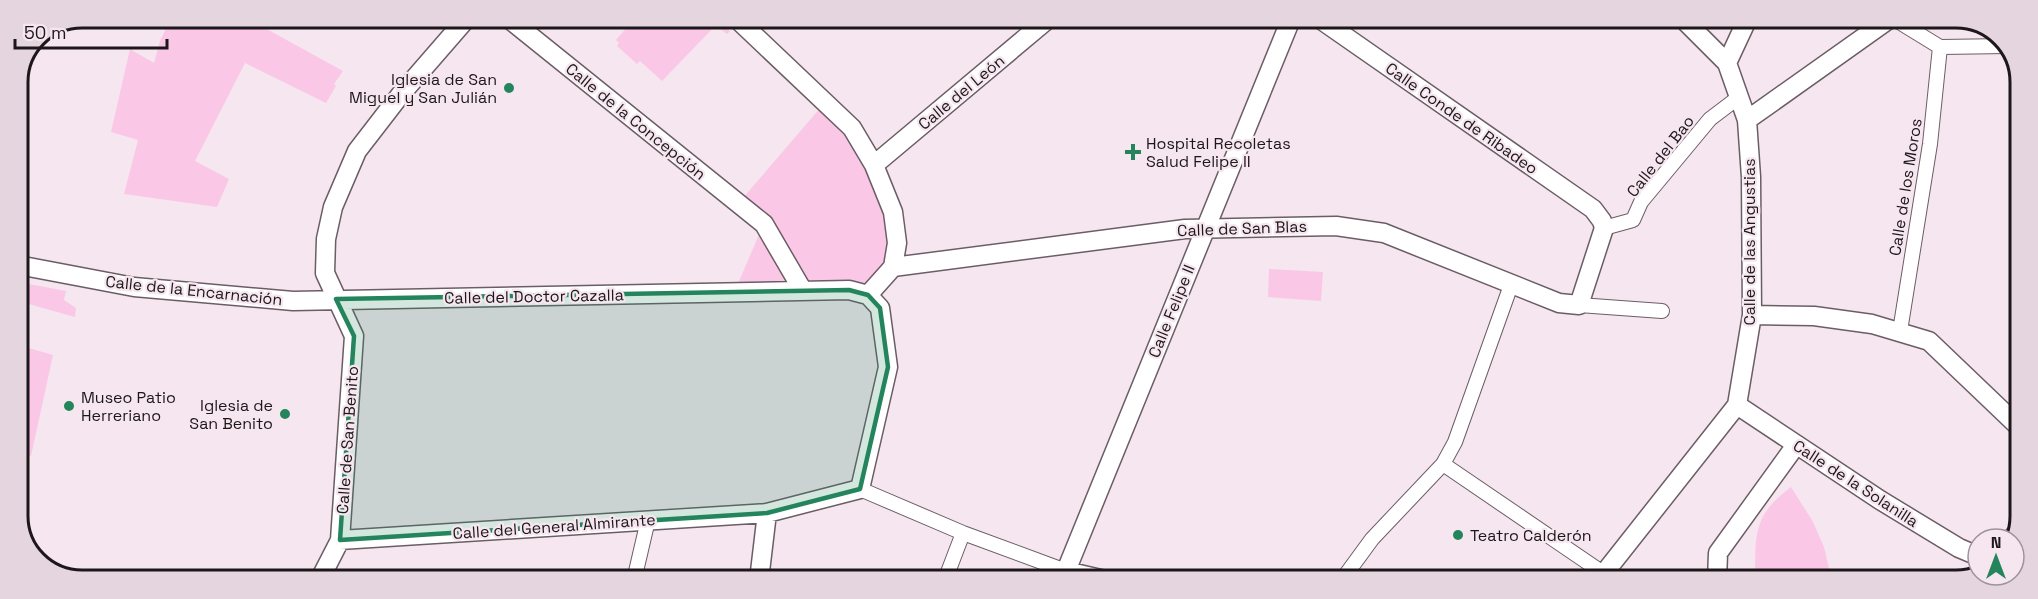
<svg xmlns="http://www.w3.org/2000/svg" width="2038" height="599" font-family="'Space Grotesk',sans-serif">
<style>
.green{fill:#fac8e6}
.lines{fill:none;stroke-linecap:round;stroke-linejoin:round}
.pedestrian-casing{stroke:#6b5d65;stroke-width:16}
.minor-casing{stroke:#6b5d65;stroke-width:21}
.pedestrian{stroke:#fff;stroke-width:14}
.minor{stroke:#fff;stroke-width:18}
.marked{fill:#24855d;fill-opacity:0.2;stroke:#24855d;stroke-width:4.5;stroke-linejoin:round}
.poi-dot{fill:#24855d;stroke:#f6e6ef;stroke-width:2}
.labels{text-anchor:middle;stroke-width:4.5;stroke-linejoin:round;paint-order:stroke}
.poi-label{font-size:16px;fill:#1d171a;stroke:#f6e6ef;text-anchor:start}
.street-label{font-size:16px;fill:#1d171a;stroke:#f6e6ef}
.rim{fill:none;stroke:#1d171a;stroke-width:3}
</style>
<rect width="100%" height="100%" fill="#f6e6ef"/>
<path class="green" d="M171,18h57l22,9 4,-5 89,49 -9,13 2,2 -10,17 -81,-40 -50,98 34,18 -12,28 -93,-13 14,-54 -27,-8 19,-83 24,14 6,-22z
M634,19h82l14,12 -3,3 -11,-9 -54,56 -22,-20 -3,3 -20,-18 2,-3 -3,-3z
M821,107l39,41 29,67v50l-14,19 -77,-1 -61,3 29,-68 -24,-19z
M1269,269l54,3 -2,29 -53,-4z
M18,282l48,9 -2,9 12,8 -1,9 -50,-14 -7,24z
M18,345l35,10 -22,101 -13,-2z
M1791,487l21,33 12,27 8,34h-77c1,-45 -4,-64 36,-94z"/>
<g class="lines">
<defs>
<path id="pedestrian" d="M1896,20l44,27 67,-1
M1604,228l29,-8 8,-18 69,-83 29,-22
M1579,305l83,6
M1900,331l30,-187 10,-97
M1443,464l160,109
M860,489l103,44 103,38
M634,580l14,-60
M945,580l18,-47
M1342,580l30,-41 71,-75 12,-22 56,-157"/>
<path id="minor" d="M508,18l256,206 39,67
M737,19l115,109 22,37 19,47 4,31 -4,24 -25,28
M1727,63l20,-43
M1747,120l141,-100
M874,165l174,-146
M18,265l116,22 159,14 556,-11 19,5
M893,267l292,-38 151,-3 48,7 175,70 20,2 25,-77 -2,-7 -9,-12 -273,-190
M1752,315l62,1 58,8 57,17 89,85
M1737,405l143,95 79,48 19,8
M2011,539l7,-7
M340,540l427,-27 93,-24 28,-122 -8,-59 -12,-13
M320,579l20,-39 14,-204 -29,-63 1,-34 7,-32 24,-56 44,-57 66,-76
M759,580l8,-67
M1105,580l-39,-9 225,-552
M1598,581l139,-176 15,-90 -1,-138 -4,-57 -20,-57 -43,-43
M1717,581l1,-28 78,-108"/>
</defs>
<use href="#pedestrian" class="pedestrian-casing"/>
<use href="#minor" class="minor-casing"/>
<use href="#pedestrian" class="pedestrian"/>
<use href="#minor" class="minor"/>
</g>
<path class="marked" d="M849,290l19,5 12,13 8,59 -28,122 -93,24 -427,27 14,-204 -18,-37z"/>
<g class="poi-dot">
<circle cx="509" cy="88" r="6"/>
<path d="M1130 143h6v6h6v6h-6v6h-6v-6h-6v-6h6z"/>
<circle cx="69" cy="406" r="6"/>
<circle cx="285" cy="414" r="6"/>
<circle cx="1458" cy="535" r="6"/>
</g>
<g class="labels">
<g class="poi-label">
<text x="497" y="85" text-anchor="end">Iglesia de San<tspan x="497" dy="18">Miguel y San Julián</tspan></text>
<text x="1146" y="149">Hospital Recoletas<tspan x="1146" dy="18">Salud Felipe II</tspan></text>
<text x="81" y="403">Museo Patio<tspan x="81" dy="18">Herreriano</tspan></text>
<text x="273" y="411" text-anchor="end">Iglesia de<tspan x="273" dy="18">San Benito</tspan></text>
<text x="1470" y="541">Teatro Calderón</text>
</g>
<g class="street-label">
<text transform="translate(961 92) rotate(-40)" y="6">Calle del León</text>
<text transform="translate(1462 118) rotate(35)" y="6">Calle Conde de Ribadeo</text>
<text transform="translate(636 121) rotate(39)" y="6">Calle de la Concepción</text>
<text transform="translate(1660 156) rotate(-52)" y="6">Calle del Bao</text>
<text transform="translate(1905 187) rotate(-81)" y="6">Calle de los Moros</text>
<text transform="translate(1242 228) rotate(-2)" y="6">Calle de San Blas</text>
<text transform="translate(1749 242) rotate(-90)" y="6">Calle de las Angustias</text>
<text transform="translate(194 290) rotate(6)" y="6">Calle de la Encarnación</text>
<text transform="translate(534 296) rotate(-1)" y="6">Calle del Doctor Cazalla</text>
<text transform="translate(1171 311) rotate(-68)" y="6">Calle Felipe II</text>
<text transform="translate(347 440) rotate(-86)" y="6">Calle de San Benito</text>
<text transform="translate(1856 483) rotate(33)" y="6">Calle de la Solanilla</text>
<text transform="translate(554 526) rotate(-4)" y="6">Calle del General Almirante</text>
</g>
</g>
<path d="M0 0H2038V599H0ZM82 28H1956A54 54 0 0 1 2010 82V516A54 54 0 0 1 1956 570H82A54 54 0 0 1 28 516V82A54 54 0 0 1 82 28Z" fill="#e5d5de" fill-rule="evenodd"/>
<path class="rim" d="M82 28H1956A54 54 0 0 1 2010 82V516A54 54 0 0 1 1956 570H82A54 54 0 0 1 28 516V82A54 54 0 0 1 82 28Z"/>
<g transform="translate(1996 557)"><circle r="28" fill="#f6e6ef" stroke="#9f939a" stroke-width="1.5"/>
<path d="M0-4.5L10 22L0 15L-10 22Z" fill="#24855d"/>
<text y="-9" font-size="16" font-weight="bold" text-anchor="middle" fill="#1d171a">N</text>
</g>
<path d="M15 39v9h152v-9" fill="none" stroke="#1d171a" stroke-width="3"/>
<text x="24" y="39" font-size="18" fill="#1d171a" stroke="#f6e6ef" stroke-width="4.5" paint-order="stroke">50 m</text>
</svg>
